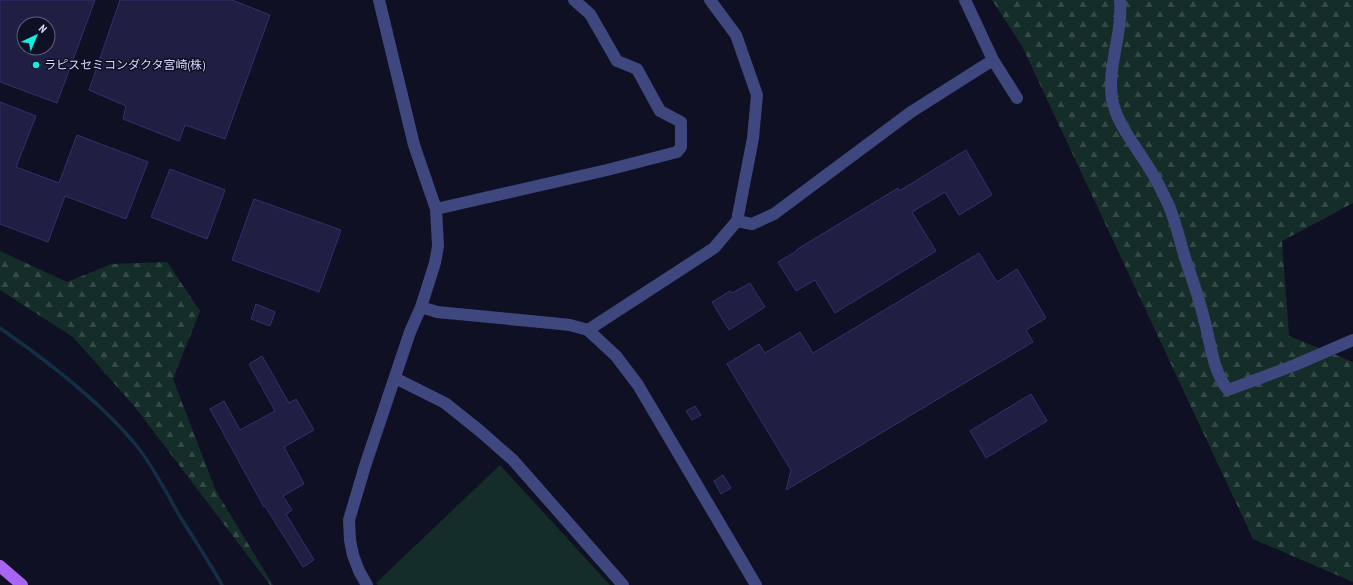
<svg xmlns="http://www.w3.org/2000/svg" width="1353" height="585" font-family="'PT Sans Narrow','Noto Sans JP',sans-serif">
<style>
.forest{fill:url(#forest-firs)}
.park{fill:#142d28}
.lines{fill:none;stroke-linecap:round;stroke-linejoin:round}
.stream{stroke:#122f46;stroke-width:3.5}
.building{fill:#1f1e43;stroke:#33316d;fill-rule:evenodd}
.minor{stroke:#3f477f;stroke-width:12}
.major{stroke:#a765f4;stroke-width:12}
.poi-dot{fill:#11eddf;stroke:#101024;stroke-width:1.5}
.labels{text-anchor:middle;stroke-width:3;stroke-linejoin:round;paint-order:stroke}
.poi-label{font-size:12px;fill:#d6d8fc;stroke:#101024;text-anchor:start}
</style>
<defs>
<pattern id="forest-firs" width="22" height="20" patternUnits="userSpaceOnUse"><rect width="22" height="20" fill="#142d28"/><path d="M5 1l3.5 6h-7zM16 11l3.5 6h-7z" fill="#354b48"/></pattern>
</defs>
<rect width="100%" height="100%" fill="#101024"/>
<path class="forest" d="M992,0h361v203l-71,38 7,95 64,26v220l-100,-43 -231,-493z
M0,251l67,31 45,-18 55,-2 33,49 -27,68 43,112 57,94h-3l-135,-178 -62,-70 -73,-47z"/>
<path class="park" d="M500,465l110,120h-232l-2,-2z"/>
<g class="lines">
<path class="stream" d="M0,328c46,32 100,73 136,117 17,21 30,47 43,70 14,23 30,46 43,70"/>
</g>
<path class="building" d="M0,0h95l-38,103 -57,-21zM24,24h24v24h-24z
M120,0h112l38,15 -45,124 -40,-14 -6,16 -56,-22 3,-13 -37,-16z
M0,102l36,14 -20,51 43,16 18,-48 71,27 -22,57 -61,-23 -17,46 -48,-18z
M966,150l26,45 -33,20 -14,-23 -33,20 24,39 -101,62 -20,-33 -19,11 -18,-29 19,-11 -1,-1 102,-62 1,3z
M170,169l55,21 -18,49 -56,-22z
M254,199l87,31 -22,62 -87,-32z
M979,253l18,29 20,-13 29,49 -20,12 7,12 -247,148 5,-20 -64,-106 32,-20 6,9 35,-21 13,21z
M750,283l15,24 -36,23 -17,-28 18,-11 2,2z
M256,304l19,8 -5,14 -19,-7z
M262,356l27,47 7,-4 18,31 -30,17 20,37 -21,12 9,14 -6,4 28,46 -11,7 -38,-61 -1,1 -54,-98 14,-8 16,29 35,-19 -26,-47z
M1031,394l16,27 -61,37 -16,-27z
M695,406l6,9 -9,5 -6,-9z
M723,475l8,13 -10,6 -7,-13z"/>
<g class="lines">
<path class="minor" d="M965,0l28,60 24,38
M1120,0c3,34 -13,66 -8,99 5,26 24,47 37,69 8,12 14,25 20,38 7,17 11,35 16,52 7,20 14,40 19,61 7,24 8,51 24,71l67,-25 58,-25
M436,209l171,-39 70,-18 4,-5v-25l-21,-11 -23,-42 -20,-8 -27,-47 -16,-14
M737,221l15,3 22,-10 137,-102 82,-52
M421,307l16,5 114,11 19,2 18,5 28,26 22,29 118,200
M588,330l126,-82 23,-27 16,-83 4,-43 -21,-60 -26,-35
M395,378l50,25 35,28 33,29 110,125
M367,585l-8,-14 -6,-16 -3,-15 -1,-20 16,-54 45,-134 11,-25 14,-44 3,-17 -2,-37 -22,-64 -35,-145"/>
<path class="major" d="M0,566l22,19"/>
</g>
<circle class="poi-dot" cx="36" cy="65" r="4"/>
<g class="labels">
<g class="poi-label">
<text x="44" y="69">ラピスセミコンダクタ宮崎(株)</text>
</g>
</g>
<g transform="translate(36 36) rotate(44)"><circle r="19" fill="#101024" stroke="#5f607a"/>
<path d="M0-3L7 15L0 10L-7 15Z" fill="#11eddf"/>
<text y="-6" font-size="11" font-weight="bold" text-anchor="middle" fill="#d6d8fc">N</text>
</g>
</svg>
